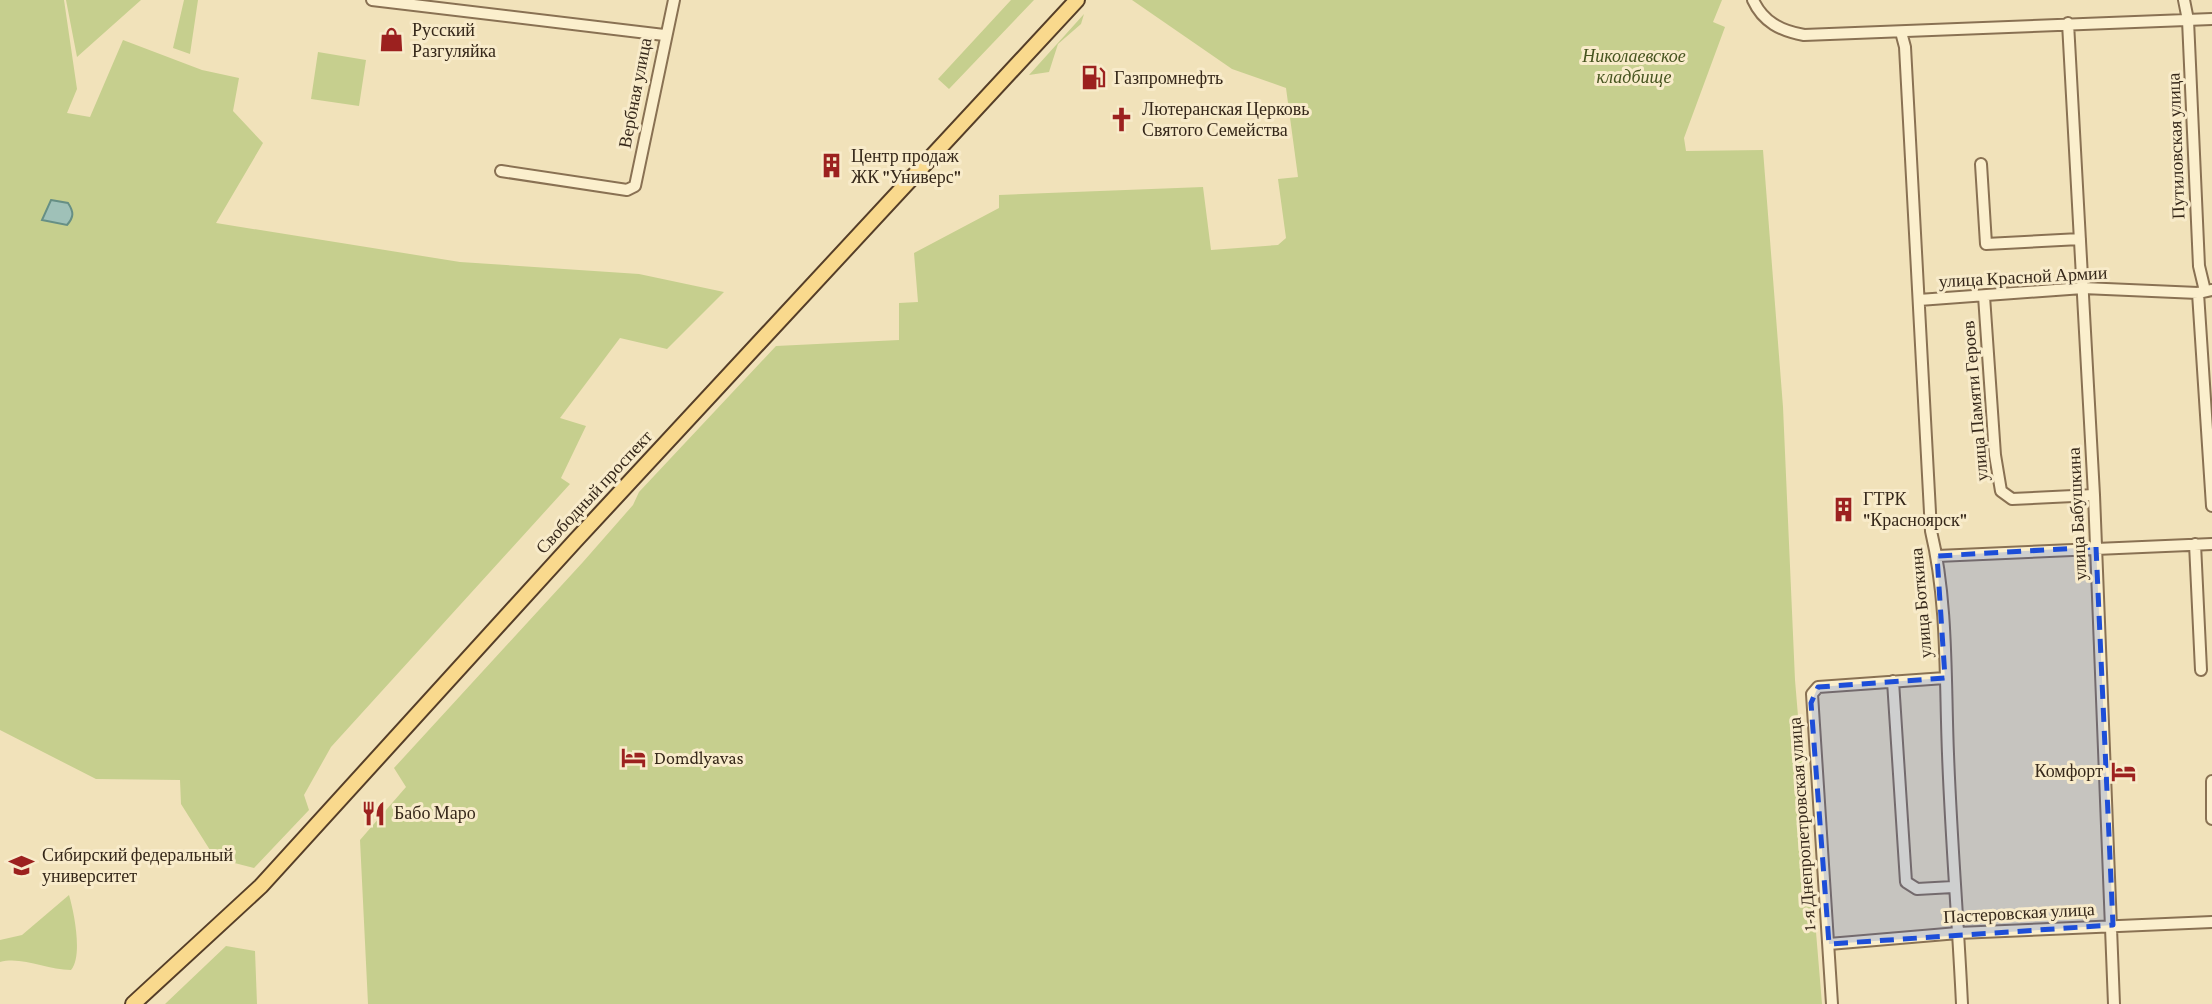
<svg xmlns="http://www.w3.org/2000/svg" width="2212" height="1004" font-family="'Crimson Pro',serif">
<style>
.green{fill:#c6cf8e}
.water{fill:#9fc1b8;stroke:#668f85;stroke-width:2}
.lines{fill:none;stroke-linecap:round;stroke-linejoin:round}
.minor-casing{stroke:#897153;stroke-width:14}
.major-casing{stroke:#553e28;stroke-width:18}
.minor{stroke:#fbefcd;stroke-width:10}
.major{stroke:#f9d98d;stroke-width:14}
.marked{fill:#1d4ed8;fill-opacity:0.2;stroke:#1d4ed8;stroke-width:5;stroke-dasharray:14 9;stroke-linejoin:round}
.labels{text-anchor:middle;stroke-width:6;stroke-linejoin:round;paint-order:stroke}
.poi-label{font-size:18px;fill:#36281a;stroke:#f8ebca;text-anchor:start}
.park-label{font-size:18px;font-style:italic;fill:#46541f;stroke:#f8ebca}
.street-label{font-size:18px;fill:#36281a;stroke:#f8ebca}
</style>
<rect width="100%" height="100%" fill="#f1e2ba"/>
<path class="green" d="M0,0h64l13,89 -10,24 23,4 33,-77 79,30 37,8 -6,33 30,32 -47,80 244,39 179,12 85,18 -57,57 -47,-11 -60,80 26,8 -25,52 9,6 -239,263 -27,48 5,15 -55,58 -39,-10 -34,-54 -1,-24 -84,-1 -96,-49z
M66,0h75l-64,57z
M184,0h14l-8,54 -17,-6z
M1011,0h23l-85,89 -11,-10z
M1132,0h590l-9,22 12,5 -41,111 2,13 77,-1 20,257 12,273 27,324h-1454l-8,-164 46,-53 -12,-19 189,-206 50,-57 6,-13 137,-146 123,-6v-37l19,-1 -4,-49 85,-45v-13l204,-8 8,63 67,-5 8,-7 -8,-59 20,-2 -12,-89 -54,-19z
M1084,14l-3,10 -23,20 -9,28 -20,3z
M318,52l48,8 -7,46 -48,-7z
M69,895c5,17 14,61 2,75 -24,0 -49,-14 -71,-8v-22l22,-5z
M226,946l29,5 2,53h-92z"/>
<path class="water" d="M51,200l17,3c6,9 6,14 -1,22l-25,-5z"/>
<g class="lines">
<defs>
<path id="minor" d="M372,0l292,35
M1753,0c10,22 28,31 51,35l408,-16
M2184,0l4,20 11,246 6,25
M2068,23l26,472 20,509
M1901,32l4,15 26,484c17,71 14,150 17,223 3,83 10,166 14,250
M1981,164l5,80 94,-5
M501,171l126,19 8,-4 39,-186
M2198,293l14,213
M1984,296l11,159 6,36 11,8 82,-4
M1919,300l164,-12 115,5 14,-3
M2195,544l6,126
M1937,556l275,-12
M1893,681l13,201 11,7 36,-2
M2212,781v38
M1829,944l129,-11 254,-11
M1832,1004l-20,-310 6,-7 127,-9"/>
<path id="major" d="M133,1004l128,-118 314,-345 502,-541"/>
</defs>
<use href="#minor" class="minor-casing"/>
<use href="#major" class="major-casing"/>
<use href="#minor" class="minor"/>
<use href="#major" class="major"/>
</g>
<path class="marked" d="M2096,547l17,378 -284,19 -18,-241 7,-16 127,-9 -8,-122z"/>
<defs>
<symbol id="shop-bare" viewBox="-9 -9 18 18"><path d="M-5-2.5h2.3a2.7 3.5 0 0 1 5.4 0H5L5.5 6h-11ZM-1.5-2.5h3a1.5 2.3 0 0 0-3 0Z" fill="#9c211f" stroke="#f8ebca" stroke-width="2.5" paint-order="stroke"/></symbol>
<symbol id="fuel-bare" viewBox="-9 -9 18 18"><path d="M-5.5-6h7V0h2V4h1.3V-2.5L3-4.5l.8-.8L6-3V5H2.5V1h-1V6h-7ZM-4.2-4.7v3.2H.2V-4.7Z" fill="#9c211f" stroke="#f8ebca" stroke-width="2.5" paint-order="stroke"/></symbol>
<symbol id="church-bare" viewBox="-9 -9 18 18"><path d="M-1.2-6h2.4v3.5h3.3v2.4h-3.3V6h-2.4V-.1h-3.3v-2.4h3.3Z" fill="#9c211f" stroke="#f8ebca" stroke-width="2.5" paint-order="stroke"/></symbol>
<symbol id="building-bare" viewBox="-9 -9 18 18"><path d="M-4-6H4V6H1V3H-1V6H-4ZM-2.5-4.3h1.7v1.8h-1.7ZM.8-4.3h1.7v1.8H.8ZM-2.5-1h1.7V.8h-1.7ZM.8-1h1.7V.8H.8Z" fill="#9c211f" stroke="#f8ebca" stroke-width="2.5" paint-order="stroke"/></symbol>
<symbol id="hotel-bare" viewBox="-9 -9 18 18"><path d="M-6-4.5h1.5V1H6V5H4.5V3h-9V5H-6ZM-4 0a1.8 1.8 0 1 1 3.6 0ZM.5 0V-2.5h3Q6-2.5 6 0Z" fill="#9c211f" stroke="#f8ebca" stroke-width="2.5" paint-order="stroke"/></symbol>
<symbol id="restaurant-bare" viewBox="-9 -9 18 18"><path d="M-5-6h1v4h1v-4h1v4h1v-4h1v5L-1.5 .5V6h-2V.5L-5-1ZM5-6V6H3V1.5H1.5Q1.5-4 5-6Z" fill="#9c211f" stroke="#f8ebca" stroke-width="2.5" paint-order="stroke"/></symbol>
<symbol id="university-bare" viewBox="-9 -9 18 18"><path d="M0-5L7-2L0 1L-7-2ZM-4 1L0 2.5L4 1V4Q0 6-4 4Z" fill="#9c211f" stroke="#f8ebca" stroke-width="2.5" paint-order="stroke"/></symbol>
</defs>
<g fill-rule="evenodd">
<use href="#shop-bare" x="374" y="22" width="35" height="35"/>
<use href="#fuel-bare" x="1076" y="60" width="35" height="35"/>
<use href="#church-bare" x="1104" y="102" width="35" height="35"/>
<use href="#building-bare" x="814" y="148" width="35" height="35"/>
<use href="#building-bare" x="1826" y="492" width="35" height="35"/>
<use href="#hotel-bare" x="616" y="740" width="35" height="35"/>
<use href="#hotel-bare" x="2106" y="754" width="35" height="35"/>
<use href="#restaurant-bare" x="356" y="796" width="35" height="35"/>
<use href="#university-bare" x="4" y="848" width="35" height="35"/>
</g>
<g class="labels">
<g class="poi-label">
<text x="412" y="36">Русский<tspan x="412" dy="21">Разгуляйка</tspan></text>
<text x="1114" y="84">Газпромнефть</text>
<text x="1142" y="115">Лютеранская Церковь<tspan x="1142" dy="21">Святого Семейства</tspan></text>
<text x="851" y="162">Центр продаж<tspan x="851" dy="21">ЖК "Универс"</tspan></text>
<text x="1863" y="505">ГТРК<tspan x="1863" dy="21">"Красноярск"</tspan></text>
<text x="654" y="764">Domdlyavas</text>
<text x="2103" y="777" text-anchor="end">Комфорт</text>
<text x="394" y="819">Бабо Маро</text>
<text x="42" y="861">Сибирский федеральный<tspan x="42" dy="21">университет</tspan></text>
</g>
<g class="park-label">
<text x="1634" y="62">Николаевское<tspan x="1634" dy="21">кладбище</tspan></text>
</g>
<g class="street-label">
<text transform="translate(635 93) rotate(-79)" y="6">Вербная улица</text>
<text transform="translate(2176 146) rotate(-92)" y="6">Путиловская улица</text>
<text transform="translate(2023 277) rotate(-3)" y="6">улица Красной Армии</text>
<text transform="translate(1975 401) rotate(-95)" y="6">улица Памяти Героев</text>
<text transform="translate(594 492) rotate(-47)" y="6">Свободный проспект</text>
<text transform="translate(2077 514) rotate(-93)" y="6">улица Бабушкина</text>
<text transform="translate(1921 603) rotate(-95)" y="6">улица Боткина</text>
<text transform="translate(1802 824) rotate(-94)" y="6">1-я Днепропетровская улица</text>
<text transform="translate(2019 913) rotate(-3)" y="6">Пастеровская улица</text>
</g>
</g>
</svg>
